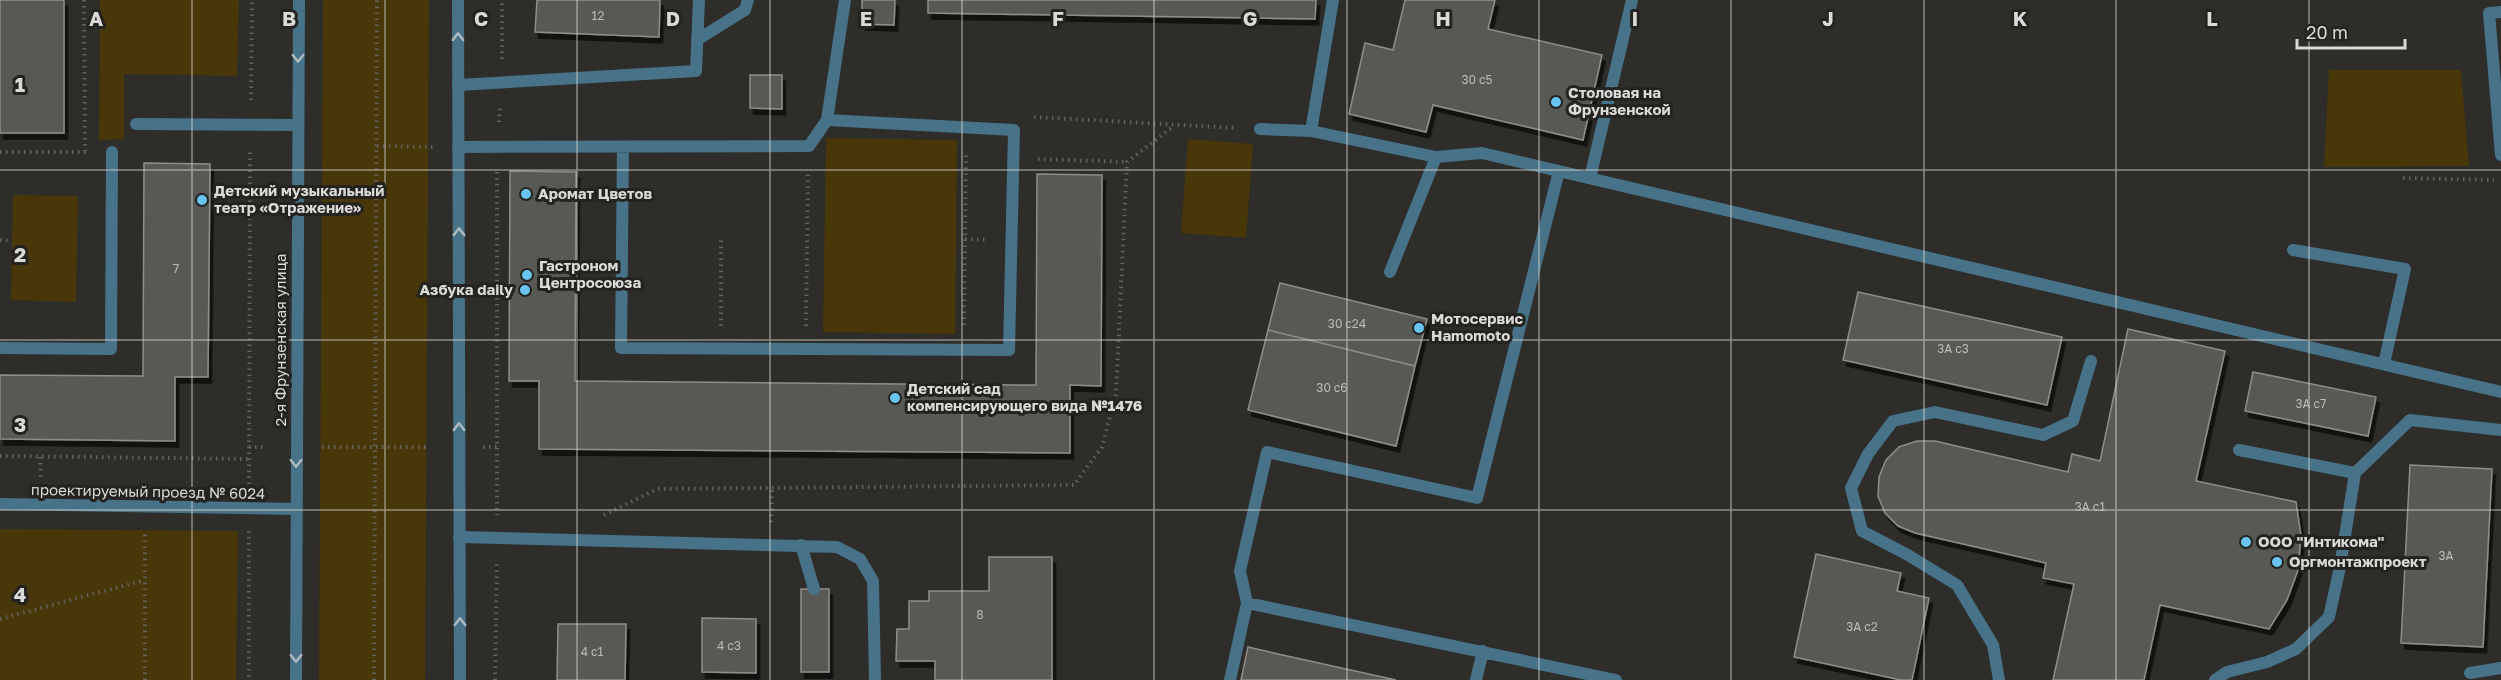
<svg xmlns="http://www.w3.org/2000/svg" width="2501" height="680" font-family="'Golos Text',sans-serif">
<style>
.green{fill:#483709}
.building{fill:#595854;stroke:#8e8d89;stroke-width:1.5;filter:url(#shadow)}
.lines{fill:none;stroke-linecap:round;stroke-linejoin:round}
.path{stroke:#63625f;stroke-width:4;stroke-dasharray:1.5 4.5;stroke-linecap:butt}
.lane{stroke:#477288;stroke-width:12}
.street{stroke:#477288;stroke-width:12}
.oneway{stroke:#afbbc0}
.grid{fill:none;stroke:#dbdad8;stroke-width:1.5;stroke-opacity:0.55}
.poi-dot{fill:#68c4f0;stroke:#242320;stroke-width:2}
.labels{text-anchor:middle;stroke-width:6;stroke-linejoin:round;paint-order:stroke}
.number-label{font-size:12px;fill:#babab7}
.poi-label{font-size:15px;font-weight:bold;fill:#dbdad8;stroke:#242320;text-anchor:start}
.street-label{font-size:15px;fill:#dbdad8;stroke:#242320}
.grid-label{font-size:20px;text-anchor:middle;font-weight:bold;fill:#dbdad8;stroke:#242320;stroke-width:6;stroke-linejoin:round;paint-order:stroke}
</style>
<defs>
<filter id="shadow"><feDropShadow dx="3.5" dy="6" stdDeviation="0" flood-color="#0009"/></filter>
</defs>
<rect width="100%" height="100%" fill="#2e2d29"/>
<path class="green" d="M100,0h139l-2,76 -113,-2v65l-25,1z
M323,0h106l-4,680h-106z
M2329,70h132l8,96 -145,1z
M826,138l131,2 -2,194 -132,-2z
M1188,139l65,5 -7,94 -65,-5z
M13,195l65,1 -2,106 -65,-2z
M0,529l238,2 -2,149h-236z"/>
<path class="building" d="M0,0h64v133h-64z
M537,0h123l-1,37 -124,-5z
M862,0h33l-1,25 -32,-1z
M928,0h388l-1,19 -387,-6z
M1405,0h90l-7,29 114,26 -19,85 -150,-35 -7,27 -77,-18 16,-71 28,7z
M750,75h32v34l-32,-1z
M144,163l66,1 -2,213h-33v64l-175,-2v-64l143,1z
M510,171l66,1 -1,209 441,4h20l1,-211 65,1 -1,211 -31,-1v68l-531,-4v-68h-30z
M1280,283l147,36 -12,47 -147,-36z
M1858,292l204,45 -15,68 -204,-45z
M2128,329l97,22 -29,130 100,21 5,34 -3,34 -11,30 -18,29 -109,-24 -16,75h-91l21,-96 -31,-6 3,-15 -131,-30 -17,-7 -13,-13 -7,-17 1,-19 7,-17 13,-13 18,-6h18l133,31 4,-18 28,7z
M1268,330l147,36 -19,80 -148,-36z
M2253,372l123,25 -8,39 -123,-25z
M2410,465l82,4 -9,178 -82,-4z
M1816,554l85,19 -4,18 32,7 -17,82h-11l-107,-23z
M989,557h63v123h-117v-19h-39l1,-32h12v-28h20v-10h60z
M801,589h28v83h-28z
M702,618l54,1v54l-54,-1z
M558,624h68l-1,56h-68z
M1248,647l39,9 109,24h-155z"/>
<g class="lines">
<path class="path" d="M84,0l1,151
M502,59v-59
M251,100l1,-100
M1034,117l202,11
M499,122l1,-16
M377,146l57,1
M0,152h89
M1038,159l89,3
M497,172v343
M2403,178l91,2
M965,239l23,1
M0,240l12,1
M964,325l2,-172
M721,326v-86
M806,326l2,-155
M249,447h18
M322,447h105
M483,447h15
M0,456l249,3
M40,457l1,23
M249,484l1,-334
M604,515l53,-26 417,-4 28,-38 14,-53 11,-232 47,-36
M771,522l1,-34
M249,531v149
M0,619l145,-39
M145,680v-149
M374,680l3,-680
M495,680l2,-118"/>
<path class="lane" d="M2501,12l-12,1 12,142
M697,40l48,-30 3,-10
M458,85l238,-14 3,-71
M827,120l18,-120
M136,124l162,1
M1260,129l51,2 125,26 46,-4 1019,239
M1311,131l22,-131
M458,147l351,-1 18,-26 187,10 -5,220 -388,-2 2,-201
M1590,178l42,-178
M2293,250l112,19 -21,95
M1390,272l46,-115
M0,348l111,1 1,-197
M2239,450l116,23 55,-53 91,10
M459,537l378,10 23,12 13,22 2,99
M801,545l13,44
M1247,603l-7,-32 27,-119 210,46 82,-327
M2470,673l31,-5
M1230,680l17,-77 369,77
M1476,680l7,-29
M1999,680l-6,-35 -36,-60 -49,-30 -46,-24 -11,-43 17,-34 25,-33 42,-9 108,23 30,-14 18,-60
M2215,680l12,-8 40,-10 29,-13 33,-32 11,-50 15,-94"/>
<path class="street" d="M458,0l2,680
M0,504l296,5
M296,680l3,-680"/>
</g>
<defs><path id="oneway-chevron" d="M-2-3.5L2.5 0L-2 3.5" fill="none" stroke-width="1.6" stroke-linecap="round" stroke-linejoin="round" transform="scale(1.5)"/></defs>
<g class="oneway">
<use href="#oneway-chevron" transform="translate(458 37) rotate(-90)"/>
<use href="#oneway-chevron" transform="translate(298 58) rotate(90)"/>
<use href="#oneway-chevron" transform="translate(459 232) rotate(-90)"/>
<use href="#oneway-chevron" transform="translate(459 427) rotate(-90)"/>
<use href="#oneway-chevron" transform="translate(296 463) rotate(90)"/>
<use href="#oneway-chevron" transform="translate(460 622) rotate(-90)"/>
<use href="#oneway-chevron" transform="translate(296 658) rotate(90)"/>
</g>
<path class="grid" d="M192,0v680M385,0v680M577,0v680M770,0v680M962,0v680M1154,0v680M1347,0v680M1539,0v680M1731,0v680M1924,0v680M2116,0v680M2309,0v680M0,170h2501M0,340h2501M0,510h2501"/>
<g class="poi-dot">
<circle cx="1556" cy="102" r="6"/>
<circle cx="526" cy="194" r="6"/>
<circle cx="202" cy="200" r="6"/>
<circle cx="527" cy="275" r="6"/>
<circle cx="525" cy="290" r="6"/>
<circle cx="1419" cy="328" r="6"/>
<circle cx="895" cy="398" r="6"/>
<circle cx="2246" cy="542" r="6"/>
<circle cx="2277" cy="562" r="6"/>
</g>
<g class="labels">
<g class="number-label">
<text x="598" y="20">12</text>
<text x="1477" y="84">30 с5</text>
<text x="176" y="273">7</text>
<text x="1347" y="328">30 с24</text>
<text x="1953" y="353">3А с3</text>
<text x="1332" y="392">30 с6</text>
<text x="2311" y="408">3А с7</text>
<text x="2090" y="511">3А с1</text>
<text x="2446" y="560">3А</text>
<text x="980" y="619">8</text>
<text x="1862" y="631">3А с2</text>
<text x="729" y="650">4 с3</text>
<text x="592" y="656">4 с1</text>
</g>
<g class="poi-label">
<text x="1568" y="98">Столовая на<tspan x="1568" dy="17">Фрунзенской</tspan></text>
<text x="214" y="196">Детский музыкальный<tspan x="214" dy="17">театр «Отражение»</tspan></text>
<text x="538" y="199">Аромат Цветов</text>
<text x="539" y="271">Гастроном<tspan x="539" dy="17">Центросоюза</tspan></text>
<text x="513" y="295" text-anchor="end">Азбука daily</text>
<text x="1431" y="324">Мотосервис<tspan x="1431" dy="17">Hamomoto</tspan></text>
<text x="907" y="394">Детский сад<tspan x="907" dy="17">компенсирующего вида №1476</tspan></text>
<text x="2258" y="547">ООО "Интикома"</text>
<text x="2289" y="567">Оргмонтажпроект</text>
</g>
<g class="street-label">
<text transform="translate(281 340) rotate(-90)" y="5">2-я Фрунзенская улица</text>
<text transform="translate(148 492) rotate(1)" y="5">проектируемый проезд № 6024</text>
</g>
</g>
<g class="grid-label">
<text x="96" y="26">A</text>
<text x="289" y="26">B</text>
<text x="481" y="26">C</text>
<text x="673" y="26">D</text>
<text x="866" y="26">E</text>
<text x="1058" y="26">F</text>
<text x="1250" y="26">G</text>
<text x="1443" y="26">H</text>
<text x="1635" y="26">I</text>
<text x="1828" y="26">J</text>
<text x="2020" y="26">K</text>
<text x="2212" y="26">L</text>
<text x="20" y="92">1</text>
<text x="20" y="262">2</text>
<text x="20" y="432">3</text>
<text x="20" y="602">4</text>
</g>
<path d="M2297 39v9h108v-9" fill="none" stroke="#dbdad8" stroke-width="3"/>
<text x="2306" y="39" font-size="18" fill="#dbdad8" stroke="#242320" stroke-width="4.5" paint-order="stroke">20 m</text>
</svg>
